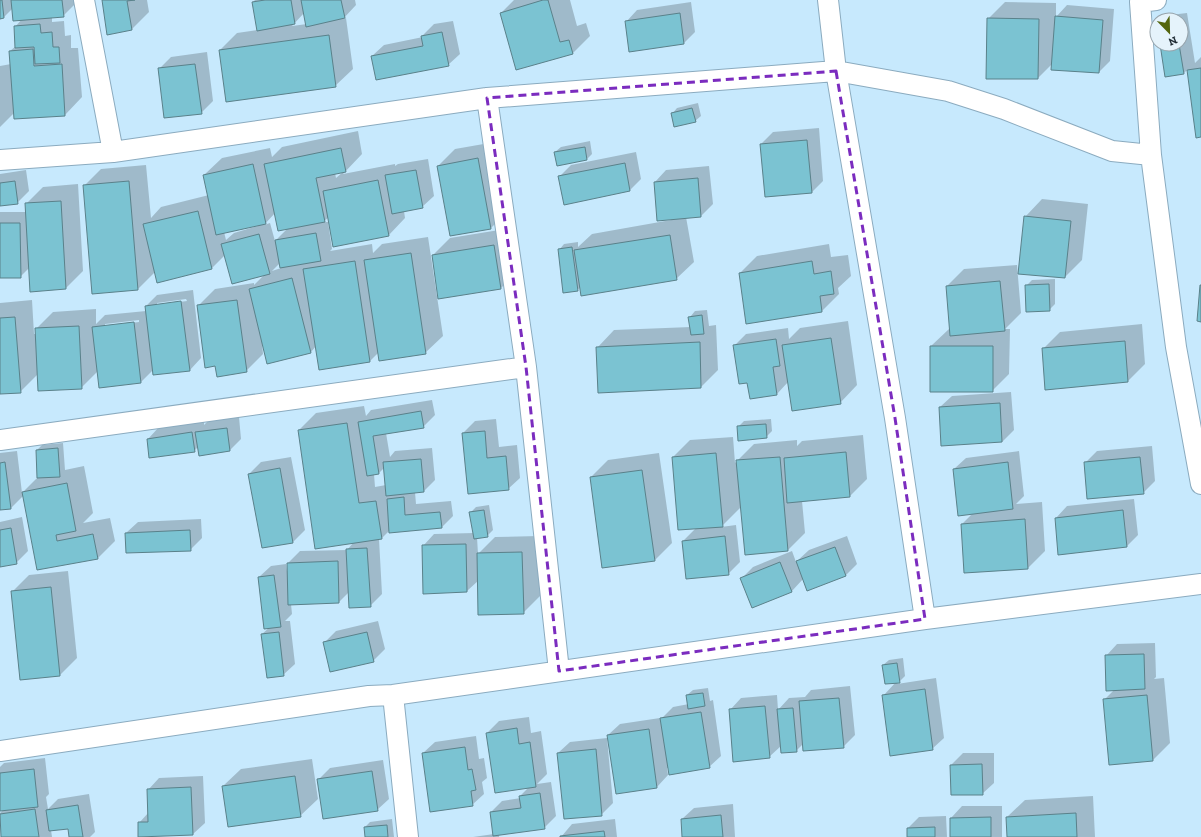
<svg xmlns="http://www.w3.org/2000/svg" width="1201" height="837" font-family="'Zilla Slab',serif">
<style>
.shadow{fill:#0003;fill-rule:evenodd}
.building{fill:#7bc3d2;stroke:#5a818a}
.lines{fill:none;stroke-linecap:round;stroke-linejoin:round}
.street-casing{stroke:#8babbf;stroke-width:22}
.street{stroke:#fff;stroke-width:20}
.marked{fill:none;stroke:#7b2cbf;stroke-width:3;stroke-dasharray:8 5;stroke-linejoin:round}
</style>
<rect width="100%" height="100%" fill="#c7e9fd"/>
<path class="shadow" d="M0,0h74l1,4 -12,12 -11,1v5l12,-1 1,15 6,-1v13h7l4,49 -17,18 -51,-2 -14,14v-61l11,-2 -1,-13 6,-5 -1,-19 7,-8 -9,-11 -9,9 -4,1z
M103,0h44l2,12 -17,17 -24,4z
M255,0h100l1,5 -13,14 3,-1 7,51 -18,17 -115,-36 17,-17 21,-3 -5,-28zM304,13l3,11 -15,2z
M514,0h56l7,26 9,-3 4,13 -17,17 -56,16 -16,-56z
M691,2l4,30 -12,12 -57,-22 11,-12z
M1005,2l51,1v14l11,-12 47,4 -4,52 -11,11 -47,-8 -14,14 -50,-59z
M1187,13l8,50 6,-6v79l-4,1 -9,-68 -5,5 -22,-30h20v-24h-16l5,-5z
M453,21l7,33 -12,11 -76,-9 12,-11 39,-8 -1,-1 12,-12z
M207,52l6,49 -12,12 -42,-44 12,-12z
M698,103l3,13 -6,5 -23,-7 5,-6z
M819,128l4,53 -11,11 -51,-48 12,-12z
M358,131l4,23 -19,20 52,-10v2l3,-2 30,-5 6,37 -12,11 -18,4 1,7 -17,18 -59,-19 -6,5h5l4,27 -2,2 42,-7 1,9 9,-9 46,-7 15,99 -18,17 -46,-1 -9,9 -54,-15 -5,6 -48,-9 -1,1 1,10 -17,17 -30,-6 -18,-59 17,-17 39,-6v2l10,-10 -39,-20 -13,13 -56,3 -18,18 -54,-103 17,-17 45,-4 5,53 10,-11 48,-12 -5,-20 18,-17 48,-10 2,9 10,-10zM343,172l-7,6 -1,-5zM275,213l13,15 -13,13 -5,-18 -6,2zM257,225l1,1 -24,7 -8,7 -2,-8zM280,263l1,5 -9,3z
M590,141l2,13 -5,5 -32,-7 6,-5z
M495,142l13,69 -17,17 -40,7 -13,-69 17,-17z
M636,152l5,27 -11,11 -71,-13 12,-12z
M709,166l4,38 -12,12 -15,1 8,45 -18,17 -95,8 -4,3 -18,-40 5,-6 14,-2v5l14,-13 79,-14 -16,-38 11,-12z
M26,170l3,21 -12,12 -17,2v-31z
M78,184l5,87 -17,17 -36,-21 -10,10h-20v-65h27l-1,-8 17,-17z
M1042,199l46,5 -6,56 -17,17 -40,-60z
M511,228l7,43 -17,17 -68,-33 17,-17z
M829,244l2,13 17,-2 3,21 -13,12 1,6 -17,17 -82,-38 17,-17z
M1017,265l4,48 -16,16h5l-1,45 -17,17 -61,-45 18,-17h1l-3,-43 17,-17z
M1055,279v25l-6,6 -23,-24 6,-6z
M193,290l8,68 -11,12 -36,-1 -13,13 -43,-11 -17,17 -43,-14 -18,18 -20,1v-90l32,-3 2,34h2v-5l17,-17 43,-3v15l9,-9 41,-4v-5l11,-11zM186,299l1,2 -30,4v-2zM139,320v2l-34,4v-2z
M707,310l2,16 7,-1 2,45 -17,17 -102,5 -2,-44 17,-18 77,-3 -1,-10 5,-6z
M848,321l9,64 -17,18 -52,-21 -11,12 -29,-12 -14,-36 12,-12 42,-6 1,11 11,-11z
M1142,324l3,40 -17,17 -85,-32 17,-17z
M1011,392l3,38 -12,12 -62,-35 12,-11z
M432,400l3,15 -12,12 -37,6 4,24 5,-6 37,-3 3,32 -11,11 -9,1 1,12 35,-3 2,15 -12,12 -51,2 -8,8 -3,1 3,55 -12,12 -21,-14 -10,10 -48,2 1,10 -7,7h5l5,43 -12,11 -21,-41 8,-7 -11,-50 12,-11 15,-2 1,7h1v-8l12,-12 47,-1 7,-8 -55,-112 17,-17 48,-7 2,10 5,-6zM384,468l2,17 -11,2 -1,-13 5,-1z
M239,417l2,22 -11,11 -32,-3 -4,4 -46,-12 11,-12 45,-6v4l4,-4z
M496,419l3,28 18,-2 3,33 -12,11 -45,-56 12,-12z
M771,419l1,12 -6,6 -28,-10 6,-6z
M863,435l4,44 -17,17 -48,5 3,32 -17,17 -47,-43 -20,20 15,-2 4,37 -12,12 -45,-33 13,-13 -23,-71 17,-17 43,-3 2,26 19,-19 43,-4v6l5,-5z
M63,443l2,27 19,-4 9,47 -10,10 27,-5 5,23 -17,17 -60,11 -14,-74 -13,13 -11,1v-56l17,-2 5,42 16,-16 -1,-27 5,-5z
M1152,446l3,35 -12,12 -58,-30 12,-12z
M1019,451l5,45 -8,8 26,-2 3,49 -17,17 -63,4 -3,-48 11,-11 -19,-44 12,-11z
M659,453l13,90 -17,17 -64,-83 17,-17z
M291,457l14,73 -12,12 -30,5 -14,-73 12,-12z
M1134,499l4,36 -12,12 -70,-29 11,-12z
M489,505l4,25 -6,6 -10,1 1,17 17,-17 44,-1 1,60 -17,17 -44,-33 -12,11 -43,2 -1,-47 11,-12 40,-1 -4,-20 6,-6z
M22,517l6,34 -12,12 -16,3v-44z
M201,519l1,19 -12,12 -64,-17 12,-11z
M847,536l10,28 -12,12 -42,3 -11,12 -39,16 -12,-28 12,-12 39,-16 4,11 13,-12z
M68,571l9,87 -17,17 -48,-83 17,-17z
M378,621l7,28 -12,12 -49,-18 12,-12z
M1155,643l1,34 -2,2 10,-1 6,65 -17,17 -49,-60 10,-10 -8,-34 11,-12z
M903,658l2,18 -8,8 39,-6 8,60 -12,11 -49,-53 13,-14 -13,-17 6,-5z
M850,686l5,49 -12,12 -39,-4 -8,8 -15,-5 -12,11 -39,-47 11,-12 36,-3 1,15 11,-12 16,-1 6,-7z
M708,688l2,13 3,-1 8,56 -12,11 -42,1 1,7 -11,12 -49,-52 12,-11 40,-6v2l13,-13 16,-3 -2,-9 6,-5z
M529,717l2,16 10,-2 6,43 -10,10 14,-2 5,34 -12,12 -45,6v3h-26l21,-3 -3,-22 11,-11 19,-3 -1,-2 10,-10 -43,-53 12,-12z
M476,736l3,23 5,-1 3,20 -5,4 2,12 -12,11 -49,-52 12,-11z
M607,738l6,65 -12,12 -43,-62 12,-11z
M963,753h31v30l-12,11h-30l-1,-29z
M45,758l4,36 -3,3 2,12 10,-10 31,-5 6,38 -5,5h-20l-2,-10 -17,3 1,7h-50l-2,-24 3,-3h-3v-43l4,-4z
M312,759l6,40 -18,17 -77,-30 18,-17z
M383,760l6,39 -12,11 -59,-30 12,-12z
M203,776l2,47 -12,11 -54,-11 10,-11 -1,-22 11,-12z
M1093,796l2,41h-87l-1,-20 18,-17z
M733,804l2,33h-52l-1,-18 12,-11z
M962,806h40v31h-51v-19z
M946,816l1,21h-39v-9l11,-11z
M392,819l2,18h-28l-1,-10 5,-5z
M615,819l2,18h-56l11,-13z"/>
<path class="building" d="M0,0h2l2,18 -4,1z
M11,0h51l2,17 -51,4z
M102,0h33l-8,1 5,29 -25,5z
M265,0h26l4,24 -38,7 -5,-29z
M301,0h40l4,18 -39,9z
M543,0h5l12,42 9,-2 4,14 -57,16 -16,-57z
M680,13l4,31 -55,8 -4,-31z
M1055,16l48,4 -4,53 -48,-3z
M987,18l52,1 -1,60h-52z
M40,24l1,9 11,-1 1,15h6l1,16 -25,1 -1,-17 -19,1 -1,-22z
M442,32l7,34 -73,14 -5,-24 52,-10 -2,-10z
M329,35l7,52 -110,15 -7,-52z
M1160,44h19l5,30 -19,3z
M33,49l1,17 28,-2 3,52 -51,3 -5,-68z
M195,64l7,50 -38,4 -6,-50z
M1201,68v69l-5,1 -9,-68z
M692,108l4,14 -22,5 -3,-14z
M807,140l5,53 -47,4 -5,-53z
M585,147l2,13 -30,6 -3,-14z
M341,148l5,24 -30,6 9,44 -47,9 -14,-67z
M478,158l13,71 -41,7 -13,-70z
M625,163l5,28 -66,14 -6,-29z
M253,164l13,60 -50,11 -13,-60z
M416,170l7,38 -31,6 -7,-39z
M698,178l3,39 -44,4 -3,-39z
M378,180l11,56 -56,11 -10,-56z
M15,181l3,23 -18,2v-23z
M129,181l9,109 -46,4 -9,-109z
M61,201l5,88 -36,3 -5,-89z
M198,211l14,58 -55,14 -14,-59z
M1024,216l47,5 -6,57 -47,-4z
M0,223h20l1,55h-21z
M316,233l5,28 -41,7 -5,-28z
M259,234l11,40 -38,10 -11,-40z
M670,235l7,45 -96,16 -7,-46z
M494,245l7,44 -63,10 -6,-44z
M572,247l6,44 -15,2 -5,-44z
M411,253l15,101 -47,7 -15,-101z
M355,261l15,101 -51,8 -16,-101z
M812,261l2,13 17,-3 3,23 -14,2 2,16 -76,12 -7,-51z
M292,278l19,75 -44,11 -18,-75z
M1000,281l5,50 -55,5 -4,-50z
M1049,284l1,27 -24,1 -1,-27z
M1200,285h1v37l-4,-1z
M237,300l10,72 -30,5 -2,-11 -10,2 -8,-63z
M181,301l9,70 -37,4 -8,-69z
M702,315l2,19 -13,1 -3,-18z
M15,317l6,76 -21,1v-76z
M134,322l7,61 -42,5 -7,-61z
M79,326l3,63 -44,2 -3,-63z
M831,338l10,66 -49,7 -10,-66z
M776,339l4,27 -7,1 4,28 -27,4 -3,-16 -8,1 -6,-39z
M1125,341l3,41 -83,8 -3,-42z
M700,342l1,46 -103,5 -2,-46z
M930,346h63v46h-63z
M1000,403l2,39 -61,4 -2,-39z
M421,411l3,17 -51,8 6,38 -12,2 -9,-54z
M347,423l12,80 17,-2 6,38 -67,10 -17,-119z
M766,424l1,14 -29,3 -1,-15z
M227,428l3,23 -31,5 -4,-24z
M485,431l2,27 19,-2 3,34 -41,4 -6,-61z
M192,432l3,20 -46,6 -2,-19z
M58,448l2,29 -23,1 -1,-28z
M846,452l4,45 -63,6 -3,-45z
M716,453l7,74 -45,3 -6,-73z
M780,457l8,94 -43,4 -9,-95z
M1140,457l4,37 -57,5 -3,-37z
M421,459l3,33 -38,4 -3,-34z
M5,462l6,47 -11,1v-47z
M1008,462l5,47 -55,7 -5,-47z
M280,468l13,75 -31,5 -14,-74z
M642,470l13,91 -53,7 -12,-91z
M67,483l9,48 -20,4 1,6 36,-7 5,25 -61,11 -15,-78z
M404,497l1,18 35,-3 2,16 -53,5 -2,-34z
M484,510l4,27 -14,2 -5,-27z
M1123,510l4,37 -69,8 -3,-37z
M1025,519l3,50 -64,4 -3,-49z
M11,528l6,36 -17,3v-37z
M190,530l1,21 -65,2 -1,-20z
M725,536l4,39 -43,4 -4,-38z
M466,544l1,48 -44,2 -1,-49z
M835,547l11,29 -39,15 -11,-30z
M367,548l4,59 -22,1 -3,-59z
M522,552l2,62 -46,1 -1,-62z
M338,561l1,42 -51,2 -1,-42z
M780,562l12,30 -40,16 -12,-30z
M274,575l7,52 -17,2 -6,-52z
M51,587l9,89 -40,4 -9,-89z
M279,632l5,44 -17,2 -6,-44z
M367,632l7,30 -44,10 -7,-30z
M1144,654l1,35 -39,2 -1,-36z
M897,663l3,20 -15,1 -3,-19z
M925,689l8,61 -43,6 -8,-61z
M703,693l2,13 -17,3 -2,-14z
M1147,695l6,66 -44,4 -6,-66z
M839,698l5,50 -41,3 -4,-50z
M765,706l5,52 -37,4 -4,-53z
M793,708l4,44 -16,1 -4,-44z
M701,712l9,56 -41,7 -9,-57z
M517,728l2,16 11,-2 6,45 -41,6 -9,-60z
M649,729l8,59 -41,6 -9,-59z
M465,747l3,23 4,-1 4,21 -5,1 2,15 -43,6 -8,-59z
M596,749l6,67 -38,3 -7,-66z
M982,764l1,31h-32l-1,-30z
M34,769l4,38 -38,4v-38z
M372,771l6,40 -55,8 -6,-40z
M295,776l6,41 -73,10 -6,-41z
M191,787l2,48 -55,2v-15h10l-1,-33z
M540,793l5,36 -52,7 -3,-24 31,-4 -2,-12z
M78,805l5,32h-14l-1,-8 -19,2 -3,-21z
M35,809l4,28h-38l-1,-23z
M1076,813l1,24h-70l-1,-20z
M721,815l2,22h-41l-1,-18z
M991,817v20h-41v-19z
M387,825l1,12h-23l-1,-10z
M935,827v10h-28v-9z
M604,831l1,6h-45v-1z"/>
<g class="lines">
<defs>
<path id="street" d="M84,0l29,152
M828,0l8,71 59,347 30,201
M487,98l39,269 33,304
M1151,155l25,192 25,137
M0,160l113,-8 374,-54 349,-27 112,20 56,18 108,42 39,4 -11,-153 16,-2
M0,440l526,-73
M393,695l15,142
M0,751l369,-55 24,-1 532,-76 276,-35"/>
</defs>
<use href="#street" class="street-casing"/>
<use href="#street" class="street"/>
</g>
<path class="marked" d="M836,71l59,347 30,201 -366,52 -33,-304 -39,-269z"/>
<g transform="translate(1169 32) rotate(157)"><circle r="19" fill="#e5f3fb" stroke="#96a3ab"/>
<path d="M0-3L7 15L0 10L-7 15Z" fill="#53650e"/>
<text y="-6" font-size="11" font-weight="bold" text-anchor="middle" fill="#1f2c34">N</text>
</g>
</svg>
